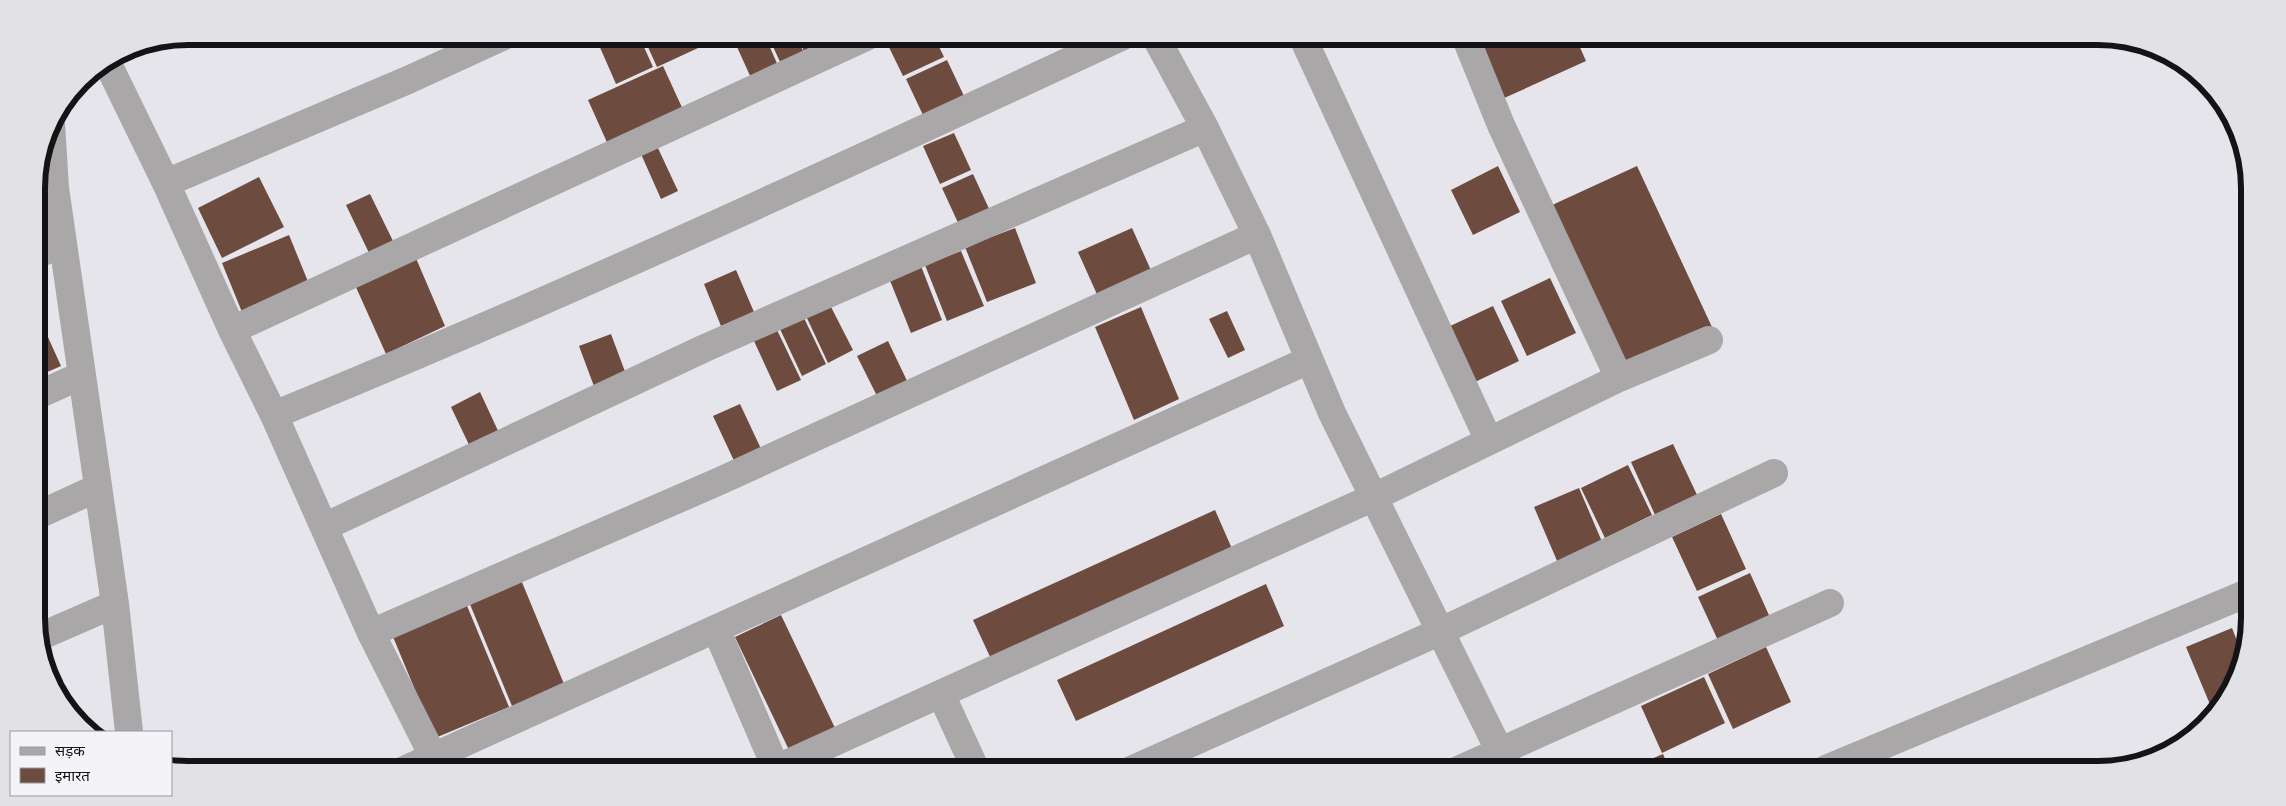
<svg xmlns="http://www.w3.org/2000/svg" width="2286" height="806" font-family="Figtree,'Noto Sans Devanagari',sans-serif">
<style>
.building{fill:#6d4b3f}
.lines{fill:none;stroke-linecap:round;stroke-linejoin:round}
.minor{stroke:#aaa7a8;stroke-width:28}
.rim{fill:none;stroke:#141416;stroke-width:6}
</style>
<rect width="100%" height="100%" fill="#e5e5eb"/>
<path class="building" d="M595,36h44l14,31 -37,17z
M643,36h81l-67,31z
M732,36h33l14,32 -27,12z
M768,36h28l9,19 -23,11z
M798,36h55l-47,21z
M891,36h43l10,21 -41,19 -18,-37z
M1474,36h101l11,25 -84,38z
M947,60l17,36 -41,19 -17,-36z
M663,66l22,48 -75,35 -22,-49z
M954,133l17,37 -31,14 -17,-38z
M657,146l21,45 -17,8 -20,-45z
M1498,166l22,46 -47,23 -22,-45z
M1637,166l75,161 -87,41 -75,-162z
M973,174l18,39 -31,14 -18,-39z
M259,177l25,50 -62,31 -24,-50z
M370,194l24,49 -24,12 -24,-50z
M1015,228l21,55 -49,19 -22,-55z
M1132,228l22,49 -54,24 -22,-49z
M289,235l20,49 -67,28 -20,-49z
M961,251l23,55 -37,15 -22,-56z
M415,256l30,70 -59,28 -31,-69z
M921,266l21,54 -31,13 -22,-55z
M736,270l18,42 -33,14 -17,-42z
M1550,278l26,55 -49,23 -26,-55z
M830,305l23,45 -25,13 -22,-47z
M1493,306l26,55 -44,21 -27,-55z
M1141,307l38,92 -45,21 -39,-93z
M1227,311l18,39 -17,8 -19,-39z
M804,318l22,46 -24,12 -22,-47z
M43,326l18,40 -23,10 -1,-47z
M777,330l24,50 -24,11 -23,-50z
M611,334l16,43 -32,12 -16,-43z
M888,341l21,44 -30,15 -22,-44z
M480,392l20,43 -29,14 -20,-42z
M740,404l23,49 -27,12 -23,-49z
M1673,444l25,53 -42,20 -25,-55z
M1628,465l24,50 -47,23 -24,-50z
M1579,488l24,56 -45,19 -24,-56z
M1215,510l18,41 -241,110 -19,-41z
M1721,514l25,55 -49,22 -25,-54z
M1750,573l23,51 -52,23 -23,-50z
M519,575l45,109 -52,22 -45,-109z
M1266,584l18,42 -208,95 -19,-41z
M465,601l44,106 -74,31 -44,-106z
M781,615l54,113 -46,22 -54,-113z
M2232,628l11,28 -1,10 -18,36 -10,12 -28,-67z
M1766,647l25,55 -58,27 -25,-55z
M1704,677l21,46 -63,30 -21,-47z
M1663,754l7,16h-25l-3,-7z"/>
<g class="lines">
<path class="minor" d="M1155,36l50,92 52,107 75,178 177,357
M1302,36l187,405
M1465,36l36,89 118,253
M107,62l59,121 66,147 42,85 97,218 69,137
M51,123l4,65 60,416 14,128
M166,183l242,-103 96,-44
M37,255l25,-12
M232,330l636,-294
M38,395l42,-19
M274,415c287,-117 568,-248 849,-379
M38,515l59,-27
M324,527l381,-179 500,-220
M716,629l60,139
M371,633l351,-153 535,-245
M39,637l76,-33
M941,694l35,76
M1826,769l424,-177
M404,770l905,-410
M773,770l599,-272 247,-120 90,-38
M1131,770l308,-138 335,-159
M1458,770l372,-167"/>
</g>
<path d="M0 0H2286V806H0ZM188 45H2098A143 143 0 0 1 2241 188V618A143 143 0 0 1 2098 761H188A143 143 0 0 1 45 618V188A143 143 0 0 1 188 45Z" fill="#e1e1e6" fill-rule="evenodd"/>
<path class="rim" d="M188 45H2098A143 143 0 0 1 2241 188V618A143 143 0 0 1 2098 761H188A143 143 0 0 1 45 618V188A143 143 0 0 1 188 45Z"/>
<rect x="10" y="731" width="162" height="65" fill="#f3f3f8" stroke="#9a9a9e"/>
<rect x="20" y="747" width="25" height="8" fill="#aaa7a8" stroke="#9a9a9e"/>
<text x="55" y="756" font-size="15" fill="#141416">सड़क</text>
<rect x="20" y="768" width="25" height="15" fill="#6d4b3f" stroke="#9a9a9e"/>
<text x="55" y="781" font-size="15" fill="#141416">इमारत</text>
</svg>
